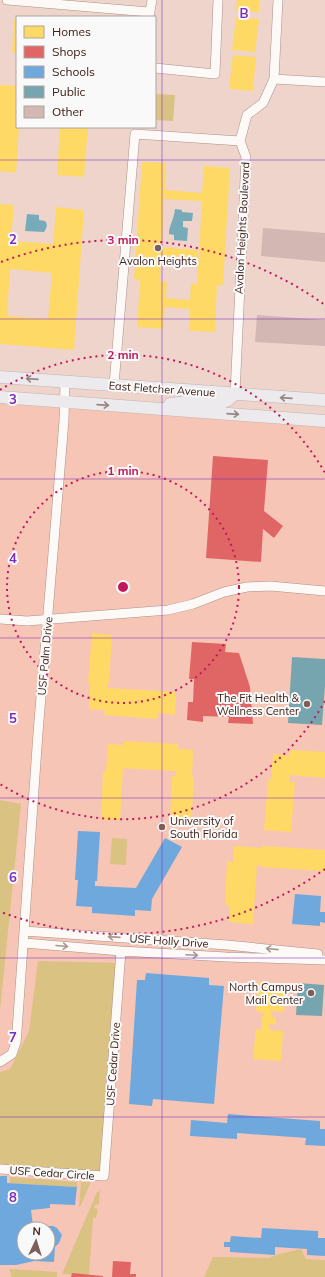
<svg xmlns="http://www.w3.org/2000/svg" width="325" height="1277" font-family="Mulish,sans-serif">
<style>
.built{fill:#f7c5b5;fill-rule:evenodd}
.green{fill:#d9c282}
.water{fill:#77abba}
.homes{fill:#ffd966;fill-rule:evenodd}
.shops{fill:#e06666}
.schools{fill:#6fa8dc;fill-rule:evenodd}
.public{fill:#76a5af}
.building{fill:#d2b7b3}
.lines{fill:none;stroke-linecap:round;stroke-linejoin:round}
.minor-casing{stroke:#aa9188;stroke-width:10}
.major-casing{stroke:#c3b3ae;stroke-width:13}
.minor{stroke:#fcf9f7;stroke-width:9}
.major{stroke:#edeaee;stroke-width:12}
.oneway{stroke:#968683}
.oneway2{stroke:#a79893}
.grid{fill:none;stroke:#7b2cbf;stroke-width:1;stroke-opacity:0.55}
.ring{fill:none;stroke:#c2185b;stroke-width:2;stroke-dasharray:2 4}
.poi-dot{fill:#7c6057;stroke:#f9f9f9;stroke-width:1.5}
.labels{text-anchor:middle;stroke-width:4;stroke-linejoin:round;paint-order:stroke}
.street-label{font-size:11px;fill:#3f2118;stroke:#f9f9f9}
.poi-label{font-size:11px;fill:#3f2118;stroke:#f9f9f9;text-anchor:end}
.grid-label{font-size:13px;text-anchor:middle;font-weight:bold;fill:#7b2cbf;stroke:#f9f9f9;stroke-width:4;stroke-linejoin:round;paint-order:stroke}
.centre{fill:#c2185b;stroke:#f9f9f9;stroke-width:2}
.ring-label{font-size:12px;text-anchor:middle;font-weight:bold;fill:#c2185b;stroke:#f9f9f9;stroke-width:4;stroke-linejoin:round;paint-order:stroke}
</style>
<rect width="100%" height="100%" fill="#eed4cb"/>
<path class="built" d="M0,402l325,23v852h-325zM24,1229h24v24h-24z"/>
<path class="green" d="M155,94l20,1 -2,26 -18,-1z
M0,800l21,4 -21,206z
M112,838l15,1 -1,26 -16,-1z
M38,961l82,2 -19,213 -101,-6v-98l10,-3 19,-38z
M10,1177l67,5v5l-67,-4z
M81,1182h9v2l-10,23h-1z
M100,1191l-1,13 -4,1 -1,3 4,1 -2,9h-3l-4,57 -27,-1 35,-82z
M301,1249l5,10 19,1v17h-121l9,-20 56,1 10,-4z
M9,1269l48,3v5h-45z"/>
<path class="water" d="M175,209l7,1v2l11,1 -1,8h-9v6l5,1 -1,13 -13,-1v-5l-5,-1c0,-9 5,-14 6,-25z
M27,214l12,1v5l6,1c3,3 2,7 -1,11l-19,-1z"/>
<path class="homes" d="M237,0h22v12l-23,-1z
M236,17l23,2 -4,33 -23,-2z
M14,19h3v34l-5,-1z
M233,55l23,2 -3,34 -24,-2z
M0,85l17,1v41h2l-3,46 -16,-2z
M60,127h28l-4,50 -27,-2z
M142,162l24,1 -1,27 37,3 2,-27 26,2 -7,117h-6l-2,47 -26,-1 1,-27 -1,5 -24,-2 -2,22 -26,-2 3,-47 -6,-1zM164,199l38,2 -5,83 -6,-1 -1,17 -24,-2 1,-16 -7,-1 1,-25 37,2v-8l-36,-3z
M0,204l14,1 -3,36 42,3 3,-37 28,3 -10,140 -74,-6zM10,269l42,4 -4,46 -41,-3z
M92,633l20,2 -3,48h-1l-1,5 69,4 -1,23 -17,-2v6l-54,-4 1,-5 -16,-1 1,-27h-2z
M124,741l54,3v5l15,1 -1,27h2l-3,49 -21,-2 2,-48h3l1,-5h-3l-50,-3 -3,52h-19l2,-49h3l2,-27 16,1z
M290,750l35,2v26l-35,-3 -1,7h6l-4,50 -27,-2 4,-51 3,1 2,-26 16,1z
M234,846l28,2v-2l63,4v21l-63,-4v-2h-5l-4,59 -24,-2 1,-16 -5,-1 2,-44 6,1z
M258,982l28,2 -2,28 -13,-1v6h5v8l-6,-1v6l13,1 -2,30 -28,-2 3,-30 5,1 1,-14h2l1,-1 -3,-1v-2l-6,-1z"/>
<path class="shops" d="M213,456l55,4 -4,51 19,15 -9,12 -11,-9 -2,33 -55,-4z
M192,642l34,2 -1,8 14,1 11,34 3,37 -25,-1 1,-6 -26,-1v6l-16,-2 1,-18h5l1,-23h-5z
M113,1261l18,1 -1,12h6v3h-24z
M72,1273l31,3v1h-32z"/>
<path class="schools" d="M78,831l22,1 -3,49h-2v5l41,2 29,-50 17,9 -30,52 -1,12 -16,-1v6l-43,-3v-6l-16,-1 2,-26h-3z
M295,894l26,2 -1,16h5v11l-5,-1v4l-28,-2z
M146,973l63,5v7l15,1 -10,118 -61,-5 -1,7 -23,-2 8,-124h8z
M228,1114l92,7v8h5v17l-20,-1 1,-7 -69,-5v6l-47,-3 1,-16 36,3z
M0,1176h7v7l70,4 -2,18 -25,-1v4l-19,2 2,16h20l4,2 5,7 -3,8 -4,4 -1,15 -20,-1 -18,4h-16zM24,1229h24v24h-24z
M262,1228l56,3v7h7v18l-18,-1v-6l-32,-2v8l-45,-3v-5h-6v-5h6l1,-6 30,2z"/>
<path class="public" d="M292,657l33,2v27l-3,39 -34,-2z
M298,983l26,2 -2,31 -26,-1z"/>
<path class="building" d="M263,228l62,5v29l-64,-6z
M257,315l68,5v26l-70,-4z"/>
<g class="lines">
<defs>
<path id="minor" d="M7,0l142,12
M149,17l3,-17
M155,68l60,6 3,-74
M274,79l4,-79
M114,385l21,-251 105,7
M235,394l11,-237 -6,-16 7,-26 16,-12 11,-24 51,3
M0,619l27,2 141,-11 25,-6 31,-12 23,-5 23,-1 55,5
M24,931l203,14 91,9
M24,943l97,8 105,6 99,3
M0,1062l12,-8 4,-12 1,-11 21,-298 26,-312 1,-40
M0,1169l104,7 17,-225"/>
<path id="major" d="M0,377l325,23
M0,397l325,24
M170,404l27,-3 24,2 7,-3 7,-6"/>
</defs>
<use href="#minor" class="minor-casing"/>
<use href="#major" class="major-casing"/>
<use href="#minor" class="minor"/>
<use href="#major" class="major"/>
</g>
<defs><path id="oneway-shaft" d="M-6 0H5M1.5-3L5.5 0L1.5 3" fill="none" stroke-width="1.6" stroke-linecap="round" stroke-linejoin="round"/></defs>
<g class="oneway">
<use href="#oneway-shaft" transform="translate(32 379) rotate(-176)"/>
<use href="#oneway-shaft" transform="translate(286 398) rotate(-176)"/>
<use href="#oneway-shaft" transform="translate(103 405) rotate(4)"/>
<use href="#oneway-shaft" transform="translate(233 414) rotate(4)"/>
</g>
<g class="oneway2">
<use href="#oneway-shaft" transform="translate(114 937) rotate(-176)"/>
<use href="#oneway-shaft" transform="translate(62 946) rotate(5)"/>
<use href="#oneway-shaft" transform="translate(272 949) rotate(-174)"/>
<use href="#oneway-shaft" transform="translate(192 955) rotate(3)"/>
</g>
<path class="grid" d="M162,0v1277M0,160h325M0,319h325M0,479h325M0,638h325M0,798h325M0,958h325M0,1117h325"/>
<g class="ring">
<circle cx="123" cy="587" r="116"/>
<path d="M325 701A232 232 0 0 1 0 784M0 390A232 232 0 0 1 325 473"/>
<path d="M325 869A347 347 0 0 1 1 912M1 262A347 347 0 0 1 325 305"/>
</g>
<g class="poi-dot">
<circle cx="158" cy="248" r="4"/>
<circle cx="307" cy="704" r="4"/>
<circle cx="162" cy="827" r="4"/>
<circle cx="311" cy="993" r="4"/>
</g>
<g class="labels">
<g class="street-label">
<text transform="translate(242 228) rotate(-87)" y="4">Avalon Heights Boulevard</text>
<text transform="translate(162 389) rotate(4)" y="4">East Fletcher Avenue</text>
<text transform="translate(45 656) rotate(-85)" y="4">USF Palm Drive</text>
<text transform="translate(169 941) rotate(4)" y="4">USF Holly Drive</text>
<text transform="translate(113 1064) rotate(-86)" y="4">USF Cedar Drive</text>
<text transform="translate(52 1173) rotate(4)" y="4">USF Cedar Circle</text>
</g>
<g class="poi-label">
<text x="158" y="265" text-anchor="middle">Avalon Heights</text>
<text x="299" y="702">The Fit Health &amp;<tspan x="299" dy="13">Wellness Center</tspan></text>
<text x="170" y="825" text-anchor="start">University of<tspan x="170" dy="13">South Florida</tspan></text>
<text x="303" y="991">North Campus<tspan x="303" dy="13">Mail Center</tspan></text>
</g>
</g>
<g class="grid-label">
<text x="244" y="18">B</text>
<text x="13" y="244">2</text>
<text x="13" y="404">3</text>
<text x="13" y="563">4</text>
<text x="13" y="723">5</text>
<text x="13" y="882">6</text>
<text x="13" y="1042">7</text>
<text x="13" y="1202">8</text>
</g>
<circle cx="123" cy="587" r="6" class="centre"/>
<g class="ring-label">
<text x="123" y="244">3 min</text>
<text x="123" y="359">2 min</text>
<text x="123" y="475">1 min</text>
</g>
<rect x="16" y="16" width="140" height="112" fill="#f9f9f9" stroke="#afa39f"/>
<rect x="24" y="26" width="20" height="12" fill="#ffd966" stroke="#afa39f"/>
<text x="52" y="36" font-size="12" fill="#3f2118">Homes</text>
<rect x="24" y="46" width="20" height="12" fill="#e06666" stroke="#afa39f"/>
<text x="52" y="56" font-size="12" fill="#3f2118">Shops</text>
<rect x="24" y="66" width="20" height="12" fill="#6fa8dc" stroke="#afa39f"/>
<text x="52" y="76" font-size="12" fill="#3f2118">Schools</text>
<rect x="24" y="86" width="20" height="12" fill="#76a5af" stroke="#afa39f"/>
<text x="52" y="96" font-size="12" fill="#3f2118">Public</text>
<rect x="24" y="106" width="20" height="12" fill="#d2b7b3" stroke="#afa39f"/>
<text x="52" y="116" font-size="12" fill="#3f2118">Other</text>
<g transform="translate(36 1241) rotate(4)"><circle r="19" fill="#f9f9f9" stroke="#afa39f"/>
<path d="M0-3L7 15L0 10L-7 15Z" fill="#7c6057"/>
<text y="-6" font-size="11" font-weight="bold" text-anchor="middle" fill="#3f2118">N</text>
</g>
</svg>
